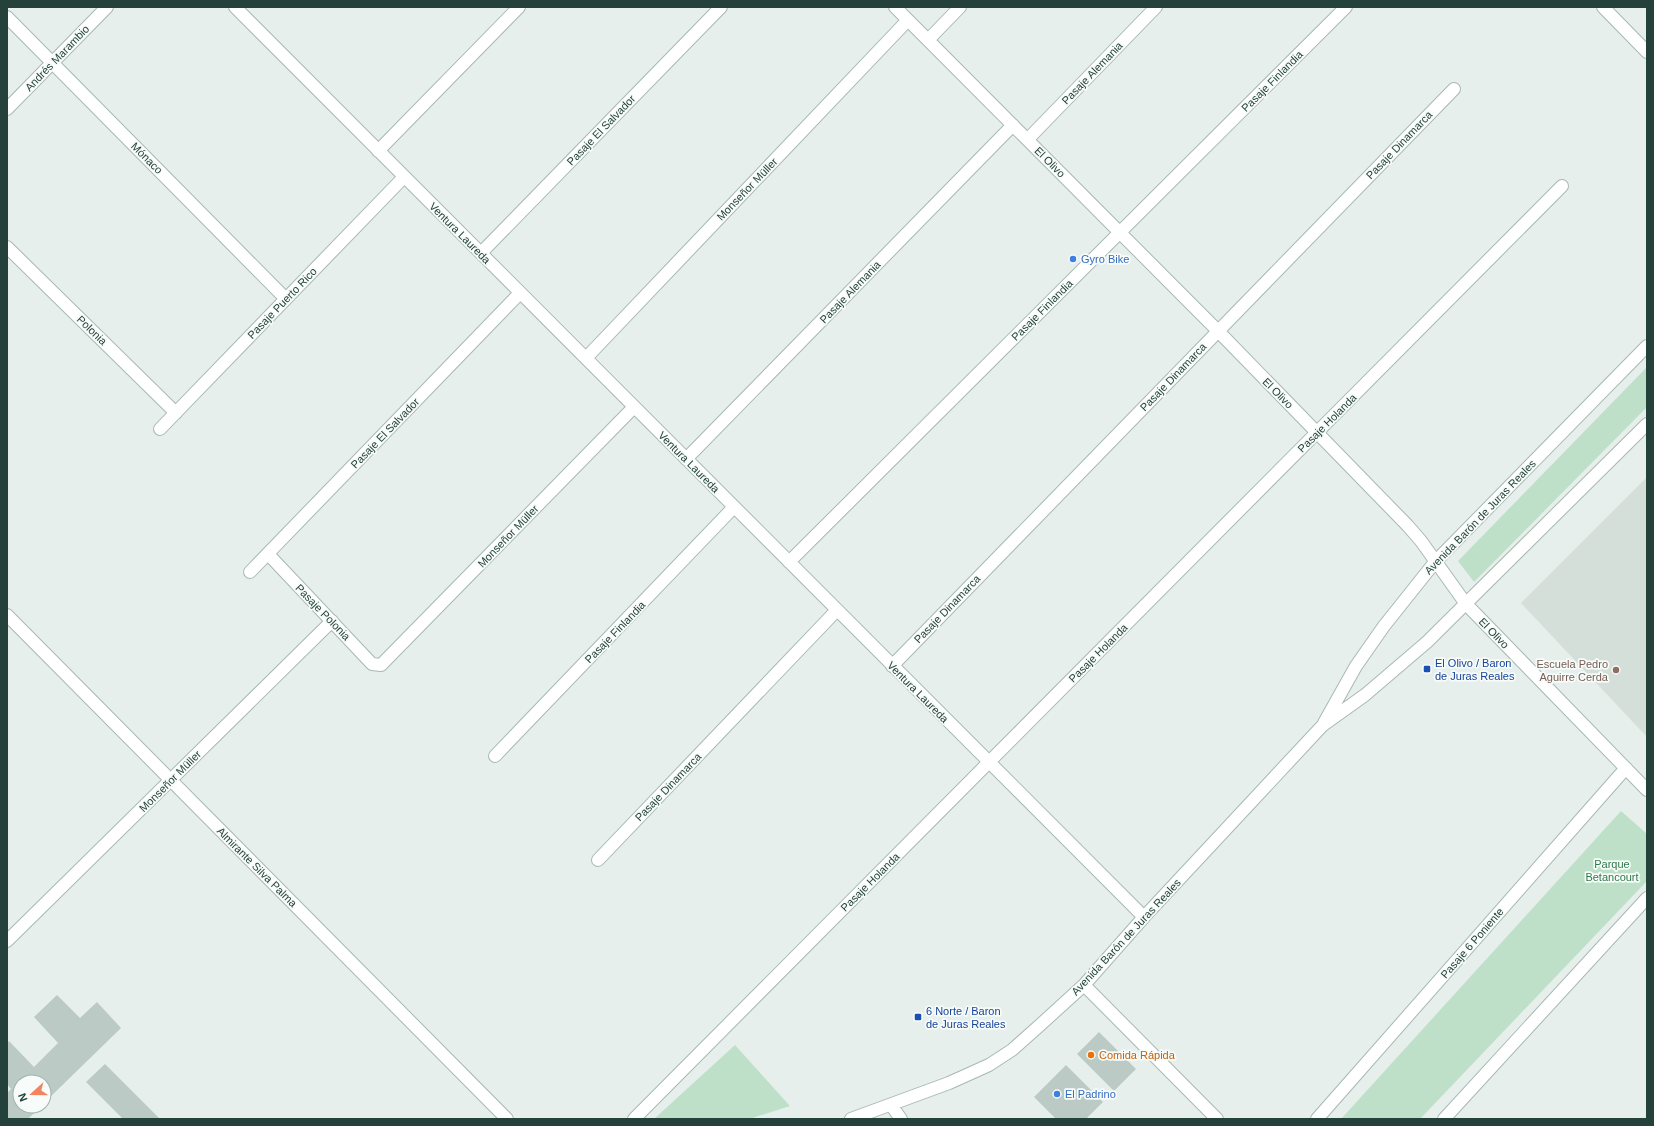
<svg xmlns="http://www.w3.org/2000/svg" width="1654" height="1126" font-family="Helvetica,sans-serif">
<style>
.built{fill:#d4dfda}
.green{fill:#bfe0c8}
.building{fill:#bbcac4}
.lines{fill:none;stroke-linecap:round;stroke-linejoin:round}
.minor-casing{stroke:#a8b8b2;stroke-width:14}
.minor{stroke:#fff;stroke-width:12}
.shop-dot{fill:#3f7fe0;stroke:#f7fbf9;stroke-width:1.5}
.transit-dot{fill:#1a4fb4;stroke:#f7fbf9;stroke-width:1.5}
.education-dot{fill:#8d6e63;stroke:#f7fbf9;stroke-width:1.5}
.food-dot{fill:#e8710a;stroke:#f7fbf9;stroke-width:1.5}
.labels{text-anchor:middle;stroke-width:3.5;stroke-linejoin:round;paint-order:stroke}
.street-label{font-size:11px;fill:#24423a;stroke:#f7fbf9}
.shop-label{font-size:11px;fill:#366cbe;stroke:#f7fbf9;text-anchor:start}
.transit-label{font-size:11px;fill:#164399;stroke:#f7fbf9;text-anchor:start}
.education-label{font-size:11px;fill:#785e54;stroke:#f7fbf9;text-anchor:end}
.park-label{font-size:11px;fill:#2d7a4b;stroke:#f7fbf9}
.food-label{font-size:11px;fill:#c56008;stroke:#f7fbf9;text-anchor:start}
</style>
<rect width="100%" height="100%" fill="#e6efeb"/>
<path class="built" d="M1647,477v260l-126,-134z"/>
<path class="green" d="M1647,367v40l-173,175 -16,-21z
M1621,811l26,23v47l-227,238h-79z
M735,1045l55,61 -41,13h-95z"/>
<path class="building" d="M57,995l23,23 17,-16 24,26 -77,75v-21h-24v24h21l-13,13h-21v-26l4,-4 -4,-5v-40l2,-3 25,26 24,-24 -24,-26z
M1099,1032l37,37 -22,22 -37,-37z
M105,1064l55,55h-37l-37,-37z
M1066,1065l37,37 -17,17h-30l-22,-22z"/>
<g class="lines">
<defs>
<path id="minor" d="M235,7l909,910
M895,7l323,324 190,195 13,15 45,63 181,186
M1603,7l44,45
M7,17l279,282
M928,40l32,-33
M7,109l100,-102
M1028,139l128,-132
M378,151l141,-144
M7,247l169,166
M481,253l240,-246
M586,358l322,-338
M160,429l244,-252
M686,459l327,-334
M268,554l104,110 9,1 253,-258
M789,562l557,-555
M250,572l270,-279
M7,615l500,504
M892,666l562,-577
M1324,723l32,-57 28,-40 51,-64 212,-216
M495,756l239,-249
M598,860l239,-250
M7,941l325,-320
M1084,985l133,134
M891,1105l10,14
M634,1119l928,-933
M851,1119l98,-36 40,-18 23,-15 27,-24 45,-41 60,-68 179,-192 42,-30 62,-53 220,-218
M1317,1119l309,-351
M1444,1119l203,-221"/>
</defs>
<use href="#minor" class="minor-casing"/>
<use href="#minor" class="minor"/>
</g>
<g class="shop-dot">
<circle cx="1073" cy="259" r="4"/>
<circle cx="1057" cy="1094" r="4"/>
</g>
<g class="transit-dot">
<rect x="1423" y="665" width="8" height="8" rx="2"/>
<rect x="914" y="1013" width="8" height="8" rx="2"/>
</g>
<circle class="education-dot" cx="1616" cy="670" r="4"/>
<circle class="food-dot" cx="1091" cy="1055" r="4"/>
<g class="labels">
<g class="street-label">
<text transform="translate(57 58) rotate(-46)" y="4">Andrés Marambio</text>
<text transform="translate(1092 73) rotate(-46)" y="4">Pasaje Alemania</text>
<text transform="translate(1272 81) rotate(-45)" y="4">Pasaje Finlandia</text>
<text transform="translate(601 130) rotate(-46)" y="4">Pasaje El Salvador</text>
<text transform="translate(1399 145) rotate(-46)" y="4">Pasaje Dinamarca</text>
<text transform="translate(147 158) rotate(45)" y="4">Mónaco</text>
<text transform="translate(1050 162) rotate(45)" y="4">El Olivo</text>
<text transform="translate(747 189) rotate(-46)" y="4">Monseñor Müller</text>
<text transform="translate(460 233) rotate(45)" y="4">Ventura Laureda</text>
<text transform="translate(850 292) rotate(-46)" y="4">Pasaje Alemania</text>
<text transform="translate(282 303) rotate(-46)" y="4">Pasaje Puerto Rico</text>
<text transform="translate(1042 310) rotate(-45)" y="4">Pasaje Finlandia</text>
<text transform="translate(92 330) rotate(44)" y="4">Polonia</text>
<text transform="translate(1173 377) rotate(-46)" y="4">Pasaje Dinamarca</text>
<text transform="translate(1278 393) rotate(45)" y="4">El Olivo</text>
<text transform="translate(1327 423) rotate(-45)" y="4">Pasaje Holanda</text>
<text transform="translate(385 433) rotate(-46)" y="4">Pasaje El Salvador</text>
<text transform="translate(689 462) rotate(45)" y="4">Ventura Laureda</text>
<text transform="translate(1480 517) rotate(-46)" y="4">Avenida Barón de Juras Reales</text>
<text transform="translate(508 536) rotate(-46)" y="4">Monseñor Müller</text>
<text transform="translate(947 609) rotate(-46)" y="4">Pasaje Dinamarca</text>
<text transform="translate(323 612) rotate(46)" y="4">Pasaje Polonia</text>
<text transform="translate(615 632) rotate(-46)" y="4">Pasaje Finlandia</text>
<text transform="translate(1494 633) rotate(46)" y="4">El Olivo</text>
<text transform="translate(1098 653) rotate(-45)" y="4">Pasaje Holanda</text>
<text transform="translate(918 692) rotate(45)" y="4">Ventura Laureda</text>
<text transform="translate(170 781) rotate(-45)" y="4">Monseñor Müller</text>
<text transform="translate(668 787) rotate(-46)" y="4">Pasaje Dinamarca</text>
<text transform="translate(257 867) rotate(45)" y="4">Almirante Silva Palma</text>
<text transform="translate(870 882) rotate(-45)" y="4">Pasaje Holanda</text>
<text transform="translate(1126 937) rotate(-47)" y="4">Avenida Barón de Juras Reales</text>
<text transform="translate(1472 943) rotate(-49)" y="4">Pasaje 6 Poniente</text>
</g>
<g class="shop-label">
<text x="1081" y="263">Gyro Bike</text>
<text x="1065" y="1098">El Padrino</text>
</g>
<g class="transit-label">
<text x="1435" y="667">El Olivo / Baron<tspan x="1435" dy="13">de Juras Reales</tspan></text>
<text x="926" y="1015">6 Norte / Baron<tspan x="926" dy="13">de Juras Reales</tspan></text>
</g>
<g class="education-label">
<text x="1608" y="668">Escuela Pedro<tspan x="1608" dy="13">Aguirre Cerda</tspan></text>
</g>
<g class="park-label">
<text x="1612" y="868">Parque<tspan x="1612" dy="13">Betancourt</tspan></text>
</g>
<g class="food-label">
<text x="1099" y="1059">Comida Rápida</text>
</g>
</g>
<rect width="1654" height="1126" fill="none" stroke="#24423a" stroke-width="16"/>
<g transform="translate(32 1094) rotate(249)"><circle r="19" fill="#f7fbf9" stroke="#a3b1ad"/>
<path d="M0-3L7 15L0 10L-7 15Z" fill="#f4845f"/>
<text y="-6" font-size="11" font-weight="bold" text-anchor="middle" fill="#24423a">N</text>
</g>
</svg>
